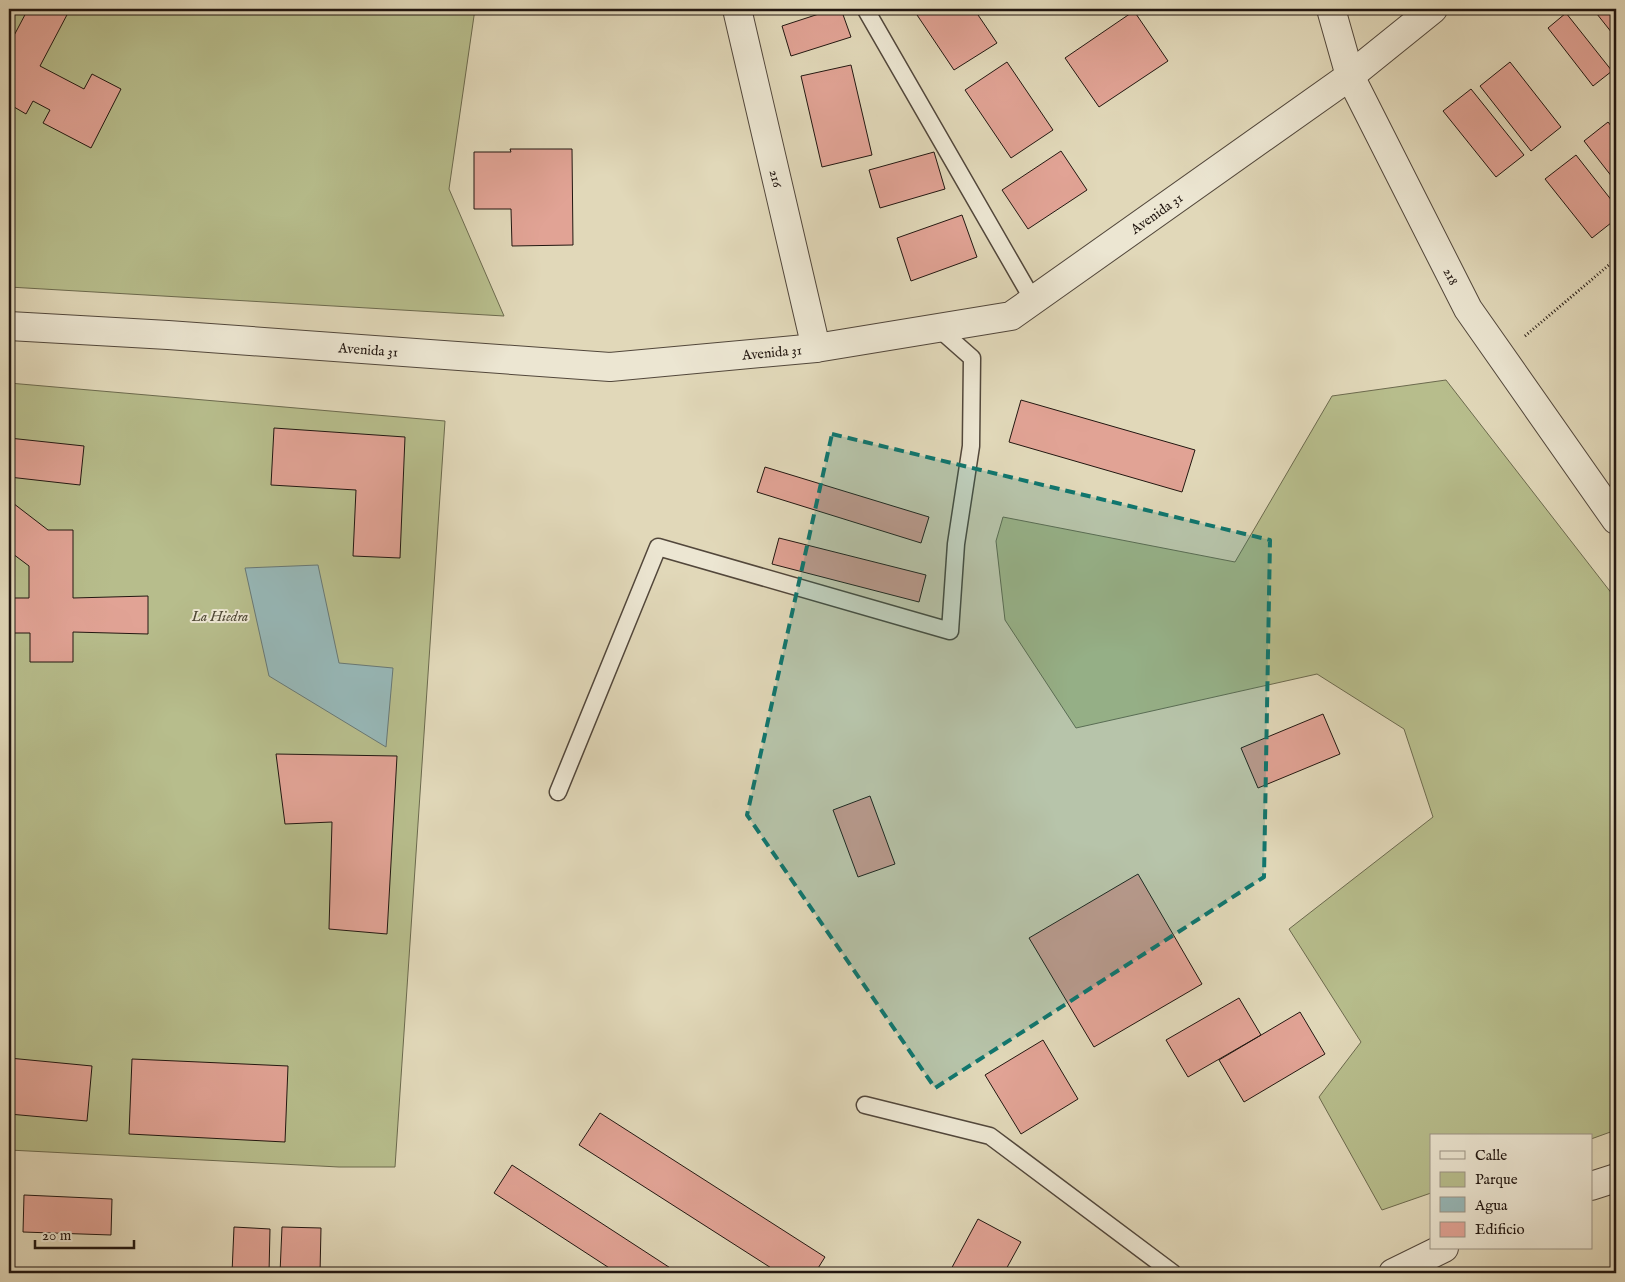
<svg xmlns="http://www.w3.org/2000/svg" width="1625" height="1282" font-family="'IM FELL English',serif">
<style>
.green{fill:#b7bd8c;stroke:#6c6a4e}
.water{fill:#97b8b8;stroke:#687875}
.building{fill:#e1a395;stroke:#221711}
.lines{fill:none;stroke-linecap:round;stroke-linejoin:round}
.lane-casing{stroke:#52473b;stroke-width:19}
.street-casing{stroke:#52473b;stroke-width:30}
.path{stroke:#221711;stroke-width:3;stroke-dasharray:1 2.5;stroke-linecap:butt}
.lane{stroke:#ece6d2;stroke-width:16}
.street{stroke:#ece6d2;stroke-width:28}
.marked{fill:#0f766e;fill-opacity:0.2;stroke:#0f766e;stroke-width:4;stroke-dasharray:10 6;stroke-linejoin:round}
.labels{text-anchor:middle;stroke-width:4;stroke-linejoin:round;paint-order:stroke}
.street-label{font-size:14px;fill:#221711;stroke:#ece6d2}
.park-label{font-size:14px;font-style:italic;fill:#4f4936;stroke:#ece6d2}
</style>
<rect width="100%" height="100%" fill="#e1d8b9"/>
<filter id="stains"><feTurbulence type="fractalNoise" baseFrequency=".004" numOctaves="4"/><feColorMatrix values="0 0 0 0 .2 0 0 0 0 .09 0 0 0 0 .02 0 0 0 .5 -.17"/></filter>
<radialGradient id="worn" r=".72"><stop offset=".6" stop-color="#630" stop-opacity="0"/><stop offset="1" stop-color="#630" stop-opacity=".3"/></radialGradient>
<path class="green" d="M9,9h466l-26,180 55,127 -495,-29z
M1446,380l170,219v531l-25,9v-3h-160v57l-49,17 -63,-113 42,-55 -72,-113 144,-112 -29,-88 -87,-55 -241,54 -71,-108 -9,-79 7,-24 232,45 97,-166z
M9,383l436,38 -50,746h-56l-330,-17z"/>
<path class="water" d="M318,565l21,98 54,5 -7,79 -117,-71 -24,-108z"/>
<path class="building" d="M28,9h36l5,2 -29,55 44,23 8,-15 29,15 -30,59 -48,-25 7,-13 -17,-9 -7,13 -17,-10v-59z
M834,9h7l10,28 -60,19 -9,-30z
M913,9h61l23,34 -43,27z
M1593,9h23v29z
M1134,11l34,50 -69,46 -34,-49z
M1566,13l46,58 -19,15 -45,-58z
M1007,62l46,68 -42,28 -46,-68z
M1510,62l51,65 -30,24 -51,-65z
M851,65l21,90 -50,12 -21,-91z
M1471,89l53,66 -28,22 -53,-66z
M1608,122l8,10v50l-32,-41z
M510,149h62l1,96 -61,1 -1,-37h-37v-57h37z
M1061,151l26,39 -59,39 -26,-39z
M934,152l11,37 -65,19 -11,-38z
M1576,155l40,51v13l-24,19 -47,-59z
M962,215l15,42 -66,24 -14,-43z
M1021,400l174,50 -13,42 -173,-50z
M274,428l131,9 -5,121 -47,-2 3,-66 -85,-5z
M9,438l75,8 -4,39 -71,-8z
M765,467l164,50 -8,26 -164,-51z
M9,500l39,30h25v68l75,-2v38l-75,-2v30h-43v-29h-21v-35h20v-32l-20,-15z
M779,538l147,37 -7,27 -147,-38z
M1323,714l17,40 -82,34 -17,-40z
M276,754l121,2 -10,178 -58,-5 3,-107 -47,2z
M870,796l25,68 -37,13 -25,-67z
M1138,874l64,110 -108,63 -65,-109z
M1239,998l22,37 -73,42 -22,-37z
M1300,1012l25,42 -81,48 -25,-42z
M1043,1040l35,59 -57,35 -36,-59z
M9,1058l83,8 -5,55 -78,-7z
M132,1059l156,7 -3,76 -156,-8z
M600,1113l225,144 -10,16h-36l-200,-128z
M512,1165l166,108h-61l-123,-80z
M24,1195l88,4 -1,36 -88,-3z
M9,1198h4l-2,32h-2z
M978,1219l43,23 -17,31h-55z
M234,1227l36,2 -1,44h-37z
M282,1227l39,1 -1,45h-40z"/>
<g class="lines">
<defs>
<path id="lane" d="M866,10l167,290
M558,792l100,-245 292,84 6,-87 15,-98 1,-88 -34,-30
M865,1105l125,31 183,137"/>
<g id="street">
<path id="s1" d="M737,9l79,339"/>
<path id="s2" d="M1331,9l19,67 118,233 148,211"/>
<path id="s3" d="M9,326l159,9 442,32 206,-19 195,-32 339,-240 83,-67"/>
<path d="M1591,1186l25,-8"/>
<path d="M1393,1273l51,-25"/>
</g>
</defs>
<use href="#lane" class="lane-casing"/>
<use href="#street" class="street-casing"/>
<path class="path" d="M1525,336l91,-77"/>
<use href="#lane" class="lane"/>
<use href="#street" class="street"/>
</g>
<path class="marked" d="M832,434l438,106 -6,337 -329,211 -188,-273z"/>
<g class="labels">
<g class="street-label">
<text dy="5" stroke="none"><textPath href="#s1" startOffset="174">216</textPath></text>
<text dy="5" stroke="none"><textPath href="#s3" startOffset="1185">Avenida 31</textPath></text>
<text dy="5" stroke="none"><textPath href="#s2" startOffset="294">218</textPath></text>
<text dy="5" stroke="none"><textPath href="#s3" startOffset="360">Avenida 31</textPath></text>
<text dy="5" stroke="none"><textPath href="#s3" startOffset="765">Avenida 31</textPath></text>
</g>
<g class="park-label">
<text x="220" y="621">La Hiedra</text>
</g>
</g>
<rect width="1625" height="1282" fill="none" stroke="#e1d8b9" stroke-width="30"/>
<rect x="10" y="10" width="1605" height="1262" fill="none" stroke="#221711" stroke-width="2.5"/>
<rect x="15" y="15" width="1595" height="1252" fill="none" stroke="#221711"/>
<rect x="1430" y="1134" width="162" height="115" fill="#ece6d2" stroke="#9b9385"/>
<rect x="1440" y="1151" width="25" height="8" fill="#ece6d2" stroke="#9b9385"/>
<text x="1475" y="1160" font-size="15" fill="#221711">Calle</text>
<rect x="1440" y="1172" width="25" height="15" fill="#b7bd8c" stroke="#9b9385"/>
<text x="1475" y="1184" font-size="15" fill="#221711">Parque</text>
<rect x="1440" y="1197" width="25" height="15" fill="#97b8b8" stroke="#9b9385"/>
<text x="1475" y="1210" font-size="15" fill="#221711">Agua</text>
<rect x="1440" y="1222" width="25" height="15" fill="#e1a395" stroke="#9b9385"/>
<text x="1475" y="1234" font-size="15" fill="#221711">Edificio</text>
<path d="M35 1240v8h99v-8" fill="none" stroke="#221711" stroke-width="2.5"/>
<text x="42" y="1240" font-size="15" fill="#221711" stroke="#ece6d2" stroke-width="4" paint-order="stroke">20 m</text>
<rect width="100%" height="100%" filter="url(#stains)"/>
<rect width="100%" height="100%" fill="url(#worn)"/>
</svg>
